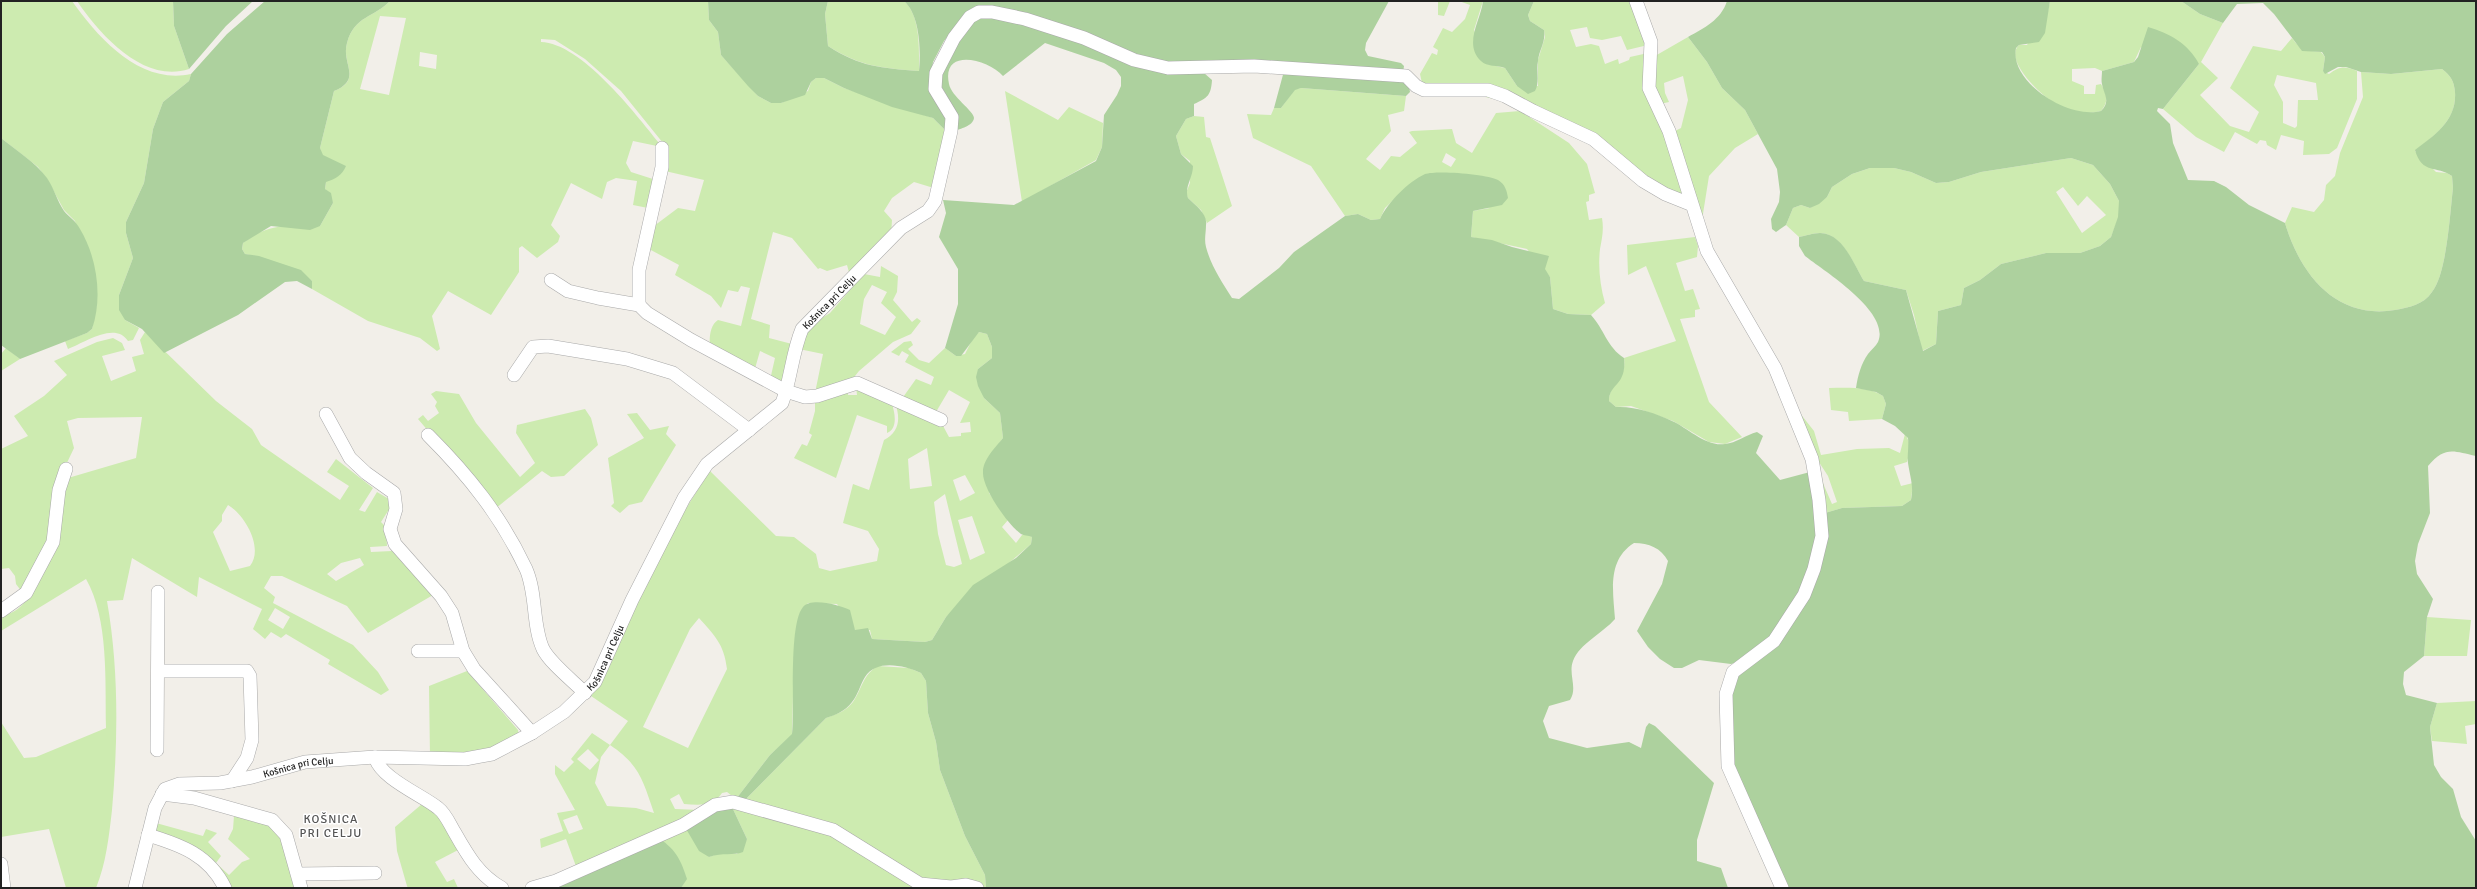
<svg xmlns="http://www.w3.org/2000/svg" width="2477" height="889" font-family="Signika,sans-serif">
<style>
.grass{fill:#cdebb0;fill-rule:evenodd}
.forest{fill:#add19e}
.lines{fill:none;stroke-linecap:round;stroke-linejoin:round}
.minor-casing{stroke:#a9a9a9;stroke-width:14}
.minor{stroke:#fff;stroke-width:13}
.labels{text-anchor:middle;stroke-width:3;stroke-linejoin:round;paint-order:stroke}
.street-label{font-size:10px;fill:#222;stroke:#fff}
.quarter-label{font-size:12px;letter-spacing:1px;fill:#555;stroke:#fff}
</style>
<rect width="100%" height="100%" fill="#f2efe9"/>
<path class="grass" d="M1,1h71c27,38 68,84 119,73l-2,7 -26,21 -10,27 -9,54 -18,39v11l7,25 -14,37 6,25 14,8 -6,12 -5,1c-13,-20 -44,2 -60,8l-3,-8 22,-8 5,-4 5,-26 -22,-82 -11,-11 -17,-31 -9,-12 -37,-29z
M77,1h96l1,25 15,43c-45,15 -89,-34 -112,-68z
M390,1h318l1,19 9,12 3,23 37,41 13,7h10l27,-12 3,-9 5,-4h8l20,10 89,30 14,14 -10,57 -23,-7 -22,16 -8,13 8,9 -1,15 -41,41 -3,-11 -20,6 -7,-3 -2,1 -26,-31 -19,-6 -22,87 19,6 -1,13 23,6 -9,39 -13,-3 5,-22 -15,-7 -6,21 -44,-25c-1,-9 0,-22 8,-27l23,6 9,-38 -9,-2 -3,6 -10,-2 -7,18 -10,-12 -36,-21 4,-10 -30,-16 5,-23 24,-18 17,3 9,-31 -39,-9 -2,-28 -42,-52 -36,-32 -30,-19 -14,-1v3c40,1 94,71 118,101l-2,3 -24,-5 -7,22 5,9 25,8 -8,28 -15,-3 4,-24 -21,-3 -9,4 -5,17 -31,-16 -20,42 9,11 -2,6 -21,16 -15,-12 -3,2v24l-28,43 -43,-24 -16,25 8,33 -3,2 -17,-13 -52,-17 -56,-32v-8c-22,-11 -42,-23 -67,-27l-3,-5 1,-6c26,-21 46,-17 77,-17l13,-23 -8,-14 1,-7 -6,-34 14,-57c29,-11 7,-28 13,-48 7,-27 28,-26 43,-42zM380,16l26,2 -17,77 -29,-6zM420,52l17,3 -1,14 -17,-3z
M828,1h76c17,15 15,49 15,70 -37,-3 -58,-4 -91,-25l-3,-32z
M1438,1h12l-6,15 -6,-1z
M1459,1h24l-9,29 13,34 18,4 12,18h21v-26l7,-23 -1,-7 -14,-9 -2,-6 6,-14h99l15,44 -21,5 -6,-14 -19,4 -12,-2 -3,-11 -17,3 6,17 15,-3 8,2 6,18 13,-5 1,5 10,-4 1,-3 18,-4 -3,22 30,83 1,17 7,15 -1,7 -147,-89 -113,-25 -2,-9 12,-21 5,2 1,-5 -5,-3 10,-19 9,4 13,-13 5,-14z
M2050,1h131l19,13 23,9 -22,39 17,16 -18,17 30,31 19,6 10,-20 -29,-24 23,-42 28,5 11,-13c8,12 16,13 29,14l4,5 -2,14 6,3c11,-8 16,-8 28,-3v28l-20,49 -8,6 -26,1 1,-14 -23,-6 -5,15 -9,-5 -1,-4 -6,-1 -3,4 -22,-12 -11,20 -28,-15 -33,-28 36,-45 -58,-17 -7,15 -32,9 -7,-3 -23,1v12l12,5v8h11l1,-9 5,-1c6,10 8,18 0,27 -15,4 -34,1 -47,-8 -13,-8 -51,-43 -35,-58h8l21,-34zM2277,75l39,8 2,17h-20l-1,26 -2,2 -12,-5v-21l-9,-17z
M1688,37l19,25 15,26 23,22 13,24 -23,14 -26,28 -7,44 -29,-88 8,-4 7,-28 -5,-24 -19,7 1,10 4,9 -9,2 -6,-12 1,-36z
M2442,69c9,7 12,12 13,23 2,28 -20,43 -40,59l21,21 11,1 5,3 1,12c-3,25 -6,85 -21,104 -9,13 -22,15 -37,18 -59,10 -95,-36 -110,-87l7,-16 22,5 10,-12 2,-15 9,-9 5,-23 23,-56 -2,-25 30,2z
M1301,88l105,8 -2,15 -16,4 3,16 -25,28 14,11 11,-14 9,1 17,-14 -8,-11 3,-1 40,-2 4,14 16,10 24,-40 24,-2 49,32 18,21 8,29 -6,2v6l-3,1 3,18 13,-2c2,12 0,20 -2,31 -2,18 0,37 5,54l-14,12 -23,-1 -15,-5 -3,-32 -23,-28 -56,-12 2,-26 17,-3 -82,-22 -23,22 -5,11 -9,1 -13,-6 -13,2 -34,-50 -58,-28 -6,-24 24,1 3,-7h7l14,-19zM1446,153l10,6 -5,8 -9,-5z
M1005,91l53,29 11,-13 34,16 -1,24 -6,13 -74,42z
M1194,116l10,1 2,20 4,1 22,68 -25,17 -6,-13 -13,-12 -2,-5 4,-10v-22l-9,-7 -5,-18 10,-17z
M2071,158l22,7 17,19 9,17v16l-8,20 -11,9 -20,7h-34l-45,11 -21,16 -16,8 -3,17 -23,6 -2,33 -14,7 -8,-36 -8,-25 -42,-9c-10,-16 -22,-48 -44,-48 -7,0 -15,3 -21,4l-13,-12 7,-17 8,-3 9,3 17,-11 5,-10 20,-13 18,-6h24l17,4 25,11 13,-1 32,-10zM2063,187l15,19 9,-10 19,19 -24,18 -26,-41z
M1695,237l3,9 -1,11 -21,6 9,28 8,-2 7,20 -5,1v7l-15,2 29,83 33,35 -17,7 -16,-2 -36,-21 -42,-15 -15,1 -7,-6c0,-18 18,-21 15,-43l52,-17 -30,-75 -18,9 -1,-30z
M881,266l17,10 -1,16 -4,8 19,22 5,-4 4,3 -10,13 -18,8 -34,29 -8,10 -34,13 -1,-6 7,-34 -24,-5 6,-15 9,-11 16,-10 34,-39 16,3zM872,285l15,7 -6,11 15,14 -11,18 -25,-11 4,-25z
M145,332l71,69 36,28 9,16 79,55 9,-14 -22,-14 9,-13 37,29 -14,22 6,2 12,-20 17,10 1,11 -7,-2 -7,11 5,5 1,19 -17,1 1,5 21,-1 41,44 -65,38 -21,-27 -65,-30h-11l-7,12 11,9 -2,6 80,42 25,27 11,18 -8,5 -53,-31 2,-4 -44,-26 -5,4 -10,-6 -6,7 -12,-10 9,-20 -63,-32 -2,20 -65,-39 -9,42 -16,1c12,68 11,141 5,209 -3,26 -6,54 -16,78h-30l-17,-59 -48,8v-115l23,36 12,-1 70,-29c-1,-46 3,-109 -20,-149l-85,52v-14c7,-3 16,-6 21,-12 9,-8 32,-49 35,-61 6,-22 3,-44 11,-66l68,-20 6,-41 -64,1 -11,3 7,27 -9,19 -6,21 -8,57 -26,51 -9,-12 -1,-8 -6,-8 -8,1v-120l27,-13 -14,-20 30,-20 23,-21 -13,-14 43,-19 16,-4 9,5 3,7 -23,6 9,25 25,-10 -4,-14 12,-3 -4,-14zM228,505c17,10 36,43 22,61l-20,5 -17,-39 9,-11v-6zM360,558l4,7 -28,16 -9,-7 14,-11zM275,608l15,9 -7,12 -15,-9z
M979,332l8,2 5,13v11l-14,11 6,29 16,15 3,25 -5,7 -9,48 19,27 -6,7 14,16 6,-8 5,-1 5,3 -1,7 -85,73 -14,23 -7,2 -53,-3 -2,-9h-15l-18,-26 -29,-1 -9,13 -5,38 -2,81 -22,20 -34,44 -9,-7 -5,1c-9,14 -23,12 -38,11l-5,-10 -9,5 5,10 25,1 -123,59 -11,-30 -25,9 -1,-9 23,-8 -6,-18 18,-3 -20,-36v-9l9,7 10,-10 -3,-3 21,-26 18,12 18,-24 -37,-25c18,-22 26,-49 38,-76 22,-51 50,-103 81,-149l66,65 18,1 22,17 3,14 11,3 47,-10 2,-12 -11,-18 -25,-8 10,-39 16,6 15,-50c15,-8 17,-21 11,-37l47,21 7,13 12,-1v-3l10,-1 -1,-10 -10,1 10,-21 -21,-12 -13,22 -35,-12 15,-21 15,6 3,-8 -29,-15 4,-7 -7,-4 -3,5 -8,-4 13,-10 7,-1 2,4 -5,4 11,11 10,3 16,-15 11,8 9,-2 9,-18zM927,448l5,38 -22,3 -2,-30zM965,475l10,18 -15,8 -7,-21zM945,494l17,70 -8,3 -8,-2 -8,-31 -4,-32zM972,516l13,37 -15,7 -12,-40zM699,618c16,18 25,26 28,51l-39,79 -45,-21 47,-98zM610,745c30,20 33,36 44,68l-18,-5 -29,-2 -12,-23 6,-26zM588,749l11,11 -9,10 -13,-11zM577,815l6,14 -14,5 -6,-14z
M6,348l14,11 -19,12v-17z
M856,386l36,18c3,9 6,25 -5,29v-7l-30,-11 -21,63 -42,-20 8,-14 5,2 5,-11 -3,-2 6,-22v-9l32,-15 1,8h9z
M1829,388c18,0 38,-2 54,8l3,8 -4,15 -33,2 -1,-9 -17,-2z
M436,391l23,3 17,29 44,54 15,-14 -19,-30 1,-8 68,-16 6,9 7,27 -34,31 -13,1 -9,-6 -47,38 -77,-90 5,-4 5,6 11,-8 -4,-7 2,-4 -6,-8z
M1799,412l15,19 7,24 36,-6 32,-1 11,5 5,-19c6,8 5,18 2,28l-13,4 7,20 12,-3 -2,17 -9,6 -60,2 -17,5 -6,-39 13,30 5,-2 -9,-26 -13,-20z
M637,413l13,17 19,-4 -3,8 10,11 -34,57 -13,3 -9,8 -9,-7 3,-3 -6,-45 36,-20 -17,-24z
M2427,617l44,3 -4,36h-43z
M878,666l31,2 12,5 5,8 2,32 8,29 4,28 25,66 20,39 1,13 -57,-4 -68,-40 -118,-42 83,-84c11,-4 20,-7 27,-16 9,-13 10,-28 25,-36z
M467,671l51,59 1,6 -34,16 -55,5 -1,-71z
M2476,701v23l-11,2 2,18 -35,-3 -2,-14 7,-24z
M422,804l11,5 27,40 -25,13 12,20 7,-3 4,9h-50l-1,-2 -10,-35 -2,-24z
M732,807l101,25 88,56h-240l5,-9 -26,-40 25,-12 24,30 11,-4 17,1 10,-15z
M234,816c11,3 23,4 33,9 20,10 24,44 30,63h-73l-14,-20 -56,-30 2,-15 47,13 3,-7 11,4 -9,9 13,14 -5,7 13,12 13,-13 8,-3 -22,-20 5,-10z"/>
<path class="forest" d="M173,1h80l-27,25 -37,43 -15,-43z
M265,1h125c-15,16 -36,15 -43,42 -6,21 16,36 -13,48l-14,57 3,7 23,11c-4,9 -10,13 -20,16l-1,7 6,4 2,10 -13,23 -10,4 -39,-4 -28,17 -1,6 3,5 14,2 42,14 11,11v8l-15,-8 -12,1 -47,33 -74,38 -22,-24 -17,-9 -6,-10v-15l14,-37 -7,-25v-11l18,-39 9,-54 10,-27 26,-21 2,-7 36,-40z
M708,1h120l-3,13 3,32c32,21 53,22 91,25 2,-20 1,-56 -15,-70h485l-23,42 -1,7 3,6 33,7 3,3 -1,7 -235,-10 -32,-7 -54,-23 -83,-26 -19,-2 -13,7 -23,29 -11,21 -2,14 16,44v12l-14,-14 -41,-11 -48,-19 -20,-10h-8l-5,4 -6,13 -24,8h-10l-13,-7 -10,-10 -27,-31 -3,-23 -9,-12z
M1483,1h51l-6,14 2,6 14,9c2,12 -5,20 -6,31 -2,10 2,21 -3,30l-7,3 -11,-8 -12,-18c-8,-3 -18,-1 -24,-7 -18,-17 0,-41 2,-60z
M1727,1h323l-5,32 -6,9 -20,3 -3,3c-7,34 53,72 85,63 10,-10 3,-16 1,-27 -1,-3 0,-9 0,-13l32,-9 4,-5 10,-30c21,6 41,17 51,37l-36,45 -5,-1 -1,3 13,13 3,19 15,37 26,1 12,6 23,18 36,18c15,51 51,97 110,87 15,-3 28,-5 37,-18 15,-19 18,-79 21,-104l-1,-12c-15,-11 -30,-1 -37,-26 20,-15 42,-30 40,-58 -1,-11 -4,-16 -13,-23l-51,5 -30,-2 -15,-5h-8l-13,7 -2,-3 2,-14 -3,-5 -20,-1 -28,-37 -11,-11 -26,1 -14,19 -23,-9 -19,-13h295v455c-23,-5 -31,-10 -48,10l2,47 -12,31 -3,17 2,13 16,25 -6,18 -3,39 -20,16 -1,12 3,11 31,8 -7,24 4,38 7,12 12,12 8,28 15,24v47h-689l-55,-126 -1,-70 5,-13 57,-61 32,-105 17,-5 60,-2 9,-6c3,-14 -1,-23 -3,-37 -1,-7 1,-16 0,-25l-13,-12 -13,-7 4,-15 -3,-8 -7,-4 -20,-4c2,-13 5,-24 12,-34 3,-4 8,-8 10,-12 13,-30 -54,-71 -73,-86l-6,-10v-9c6,-1 14,-4 21,-4 23,0 34,32 44,48l42,9 17,61 13,-7 2,-33 23,-6 3,-17 16,-8 21,-16 45,-11h34l20,-7 11,-9 7,-20 1,-16 -9,-17 -17,-19 -22,-7 -90,14 -32,10 -13,1 -25,-11 -17,-4h-24l-18,6 -20,13 -5,10 -8,7 -9,4 -9,-3 -8,3 -7,17 -10,7 -4,-3 -1,-10 8,-17 1,-10 -3,-23 -32,-59 -23,-22 -15,-26 -19,-25c16,-9 33,-17 39,-36z
M988,16l216,57 8,7c-1,15 -4,18 -18,24v12l-8,3 -10,17 5,18 12,12c0,12 -9,21 -5,32 7,7 20,16 18,27 0,8 -2,14 0,22 5,19 16,35 26,51l7,1 40,-31 15,-16 51,-36 13,-2 13,6 9,-1c8,-17 28,-37 45,-45 12,-4 62,0 73,6 7,4 9,11 10,18l-6,7 -29,6 -2,26 21,3 20,7 37,9 -4,13 5,8 3,32 15,5 23,1c13,14 16,32 33,43 3,28 -15,25 -15,43l7,6c19,-1 39,6 56,14 16,7 34,26 53,23 11,-1 21,-9 32,-12l6,4 -7,17 24,27 30,-8 9,61 -7,34 -33,62 -34,31 -14,4 -32,-4 -17,8h-8l-14,-9 -12,-12 -11,-16 25,-47 6,-23c-7,-13 -19,-18 -34,-18 -27,17 -21,48 -19,76 -12,14 -36,25 -42,42 -5,13 5,27 -3,39l-21,6 -6,15 6,17 38,10 42,-6 12,6 5,-21 3,-4 6,3 59,57 -17,57v21l24,7 7,20h-742l-1,-13 -20,-39 -25,-66 -4,-28 -8,-29 -2,-32 -5,-8c-17,-8 -45,-14 -56,4 -5,8 -7,18 -13,25 -7,9 -16,13 -26,16l-83,84 -7,-3 34,-44 22,-21c3,-25 -4,-109 11,-127 8,-10 37,-2 47,3l5,20 13,-2 4,11 53,3 7,-2 14,-23 27,-32 43,-27 15,-14 1,-7c-4,-2 -8,-1 -11,-3 -13,-9 -39,-46 -38,-62 0,-13 13,-25 20,-34l-3,-25 -16,-15 -6,-12 -2,-9 2,-8 14,-11v-11l-5,-13 -8,-2 -18,24h-5l-11,-8 13,-44v-35l-19,-32 7,-24 -3,-13 71,5 82,-44 6,-14 2,-32 13,-20 4,-9v-9l-5,-7 -12,-7 -59,-20 -42,33c-15,-17 -62,-29 -54,8 2,12 25,27 25,34 -1,8 -14,11 -20,13 1,-21 -5,-33 -16,-50l5,-15 32,-48z
M1284,71l124,10 2,11 -4,4 -105,-8 -6,2 -14,18h-7z
M1,138c16,13 34,24 46,40 7,10 10,23 17,33 5,6 12,10 16,18 17,28 23,69 12,100l-5,4 -67,26 -19,-14z
M732,807l15,32 -4,13c-10,4 -20,0 -34,5l-10,-6 -14,-24 22,-14z
M660,839c16,11 21,21 27,40l-6,9h-128z"/>
<g class="lines">
<defs>
<g id="minor">
<path d="M1636,1l15,41 -2,46 20,43 38,120 68,117 37,91 7,41 3,36 -8,33 -10,26 -30,46 -41,31 -7,22 2,72 54,122"/>
<path d="M551,280l17,11 30,7 41,7 8,8 44,27 95,51 19,6 12,-1 40,-13 84,37"/>
<path d="M639,305v-35l23,-103v-19"/>
<path d="M514,375l19,-28 15,-1 79,13 46,14 76,57"/>
<path d="M326,414l24,44 16,15 28,20 2,16 -6,20 5,15 46,52 11,17 11,38 11,18 58,64"/>
<path d="M428,435c41,41 73,81 98,134 11,25 6,56 17,80 7,14 30,32 42,44"/>
<path d="M1,611l25,-18 27,-51 6,-52 7,-21"/>
<path d="M418,651h45"/>
<path d="M158,671h89l3,5 2,64 -5,18 -15,23"/>
<path d="M157,750l1,-158"/>
<path d="M375,757c5,21 47,38 63,51 8,6 12,17 17,25 13,23 24,42 47,55"/>
<path d="M162,794l32,4 78,22 14,15 15,53"/>
<path d="M148,835c33,10 61,20 77,53"/>
<path d="M1,864l3,24"/>
<path d="M298,874l77,-1"/>
<path id="s1" d="M135,888l20,-80 10,-19 14,-5 41,-1 32,-6 53,-15 70,-5 90,2 27,-5 40,-21 32,-21 31,-30 37,-82 52,-102 23,-34 75,-61c9,-24 10,-50 20,-74l99,-101 27,-17 7,-10 16,-70 1,-14 -17,-28 1,-16 18,-35 16,-21 9,-5h13l33,7 59,19 50,22 34,8 86,-2 152,10 10,10 8,4h64l17,6 28,15 60,28 50,42 22,13 25,10"/>
<path d="M532,888l24,-7 127,-56 32,-20 18,-3 100,28 87,54 31,3 15,-2 11,3"/>
</g>
</defs>
<use href="#minor" class="minor-casing"/>
<use href="#minor" class="minor"/>
</g>
<g class="labels">
<g class="street-label">
<text dy="4" stroke="none"><textPath href="#s1" startOffset="1019">Košnica pri Celju</textPath></text>
<text dy="4" stroke="none"><textPath href="#s1" startOffset="588">Košnica pri Celju</textPath></text>
<text dy="4" stroke="none"><textPath href="#s1" startOffset="240">Košnica pri Celju</textPath></text>
</g>
<g class="quarter-label">
<text x="331" y="823">KOŠNICA<tspan x="331" dy="14">PRI CELJU</tspan></text>
</g>
</g>
<rect width="2477" height="889" fill="none" stroke="#222222" stroke-width="4"/>
</svg>
